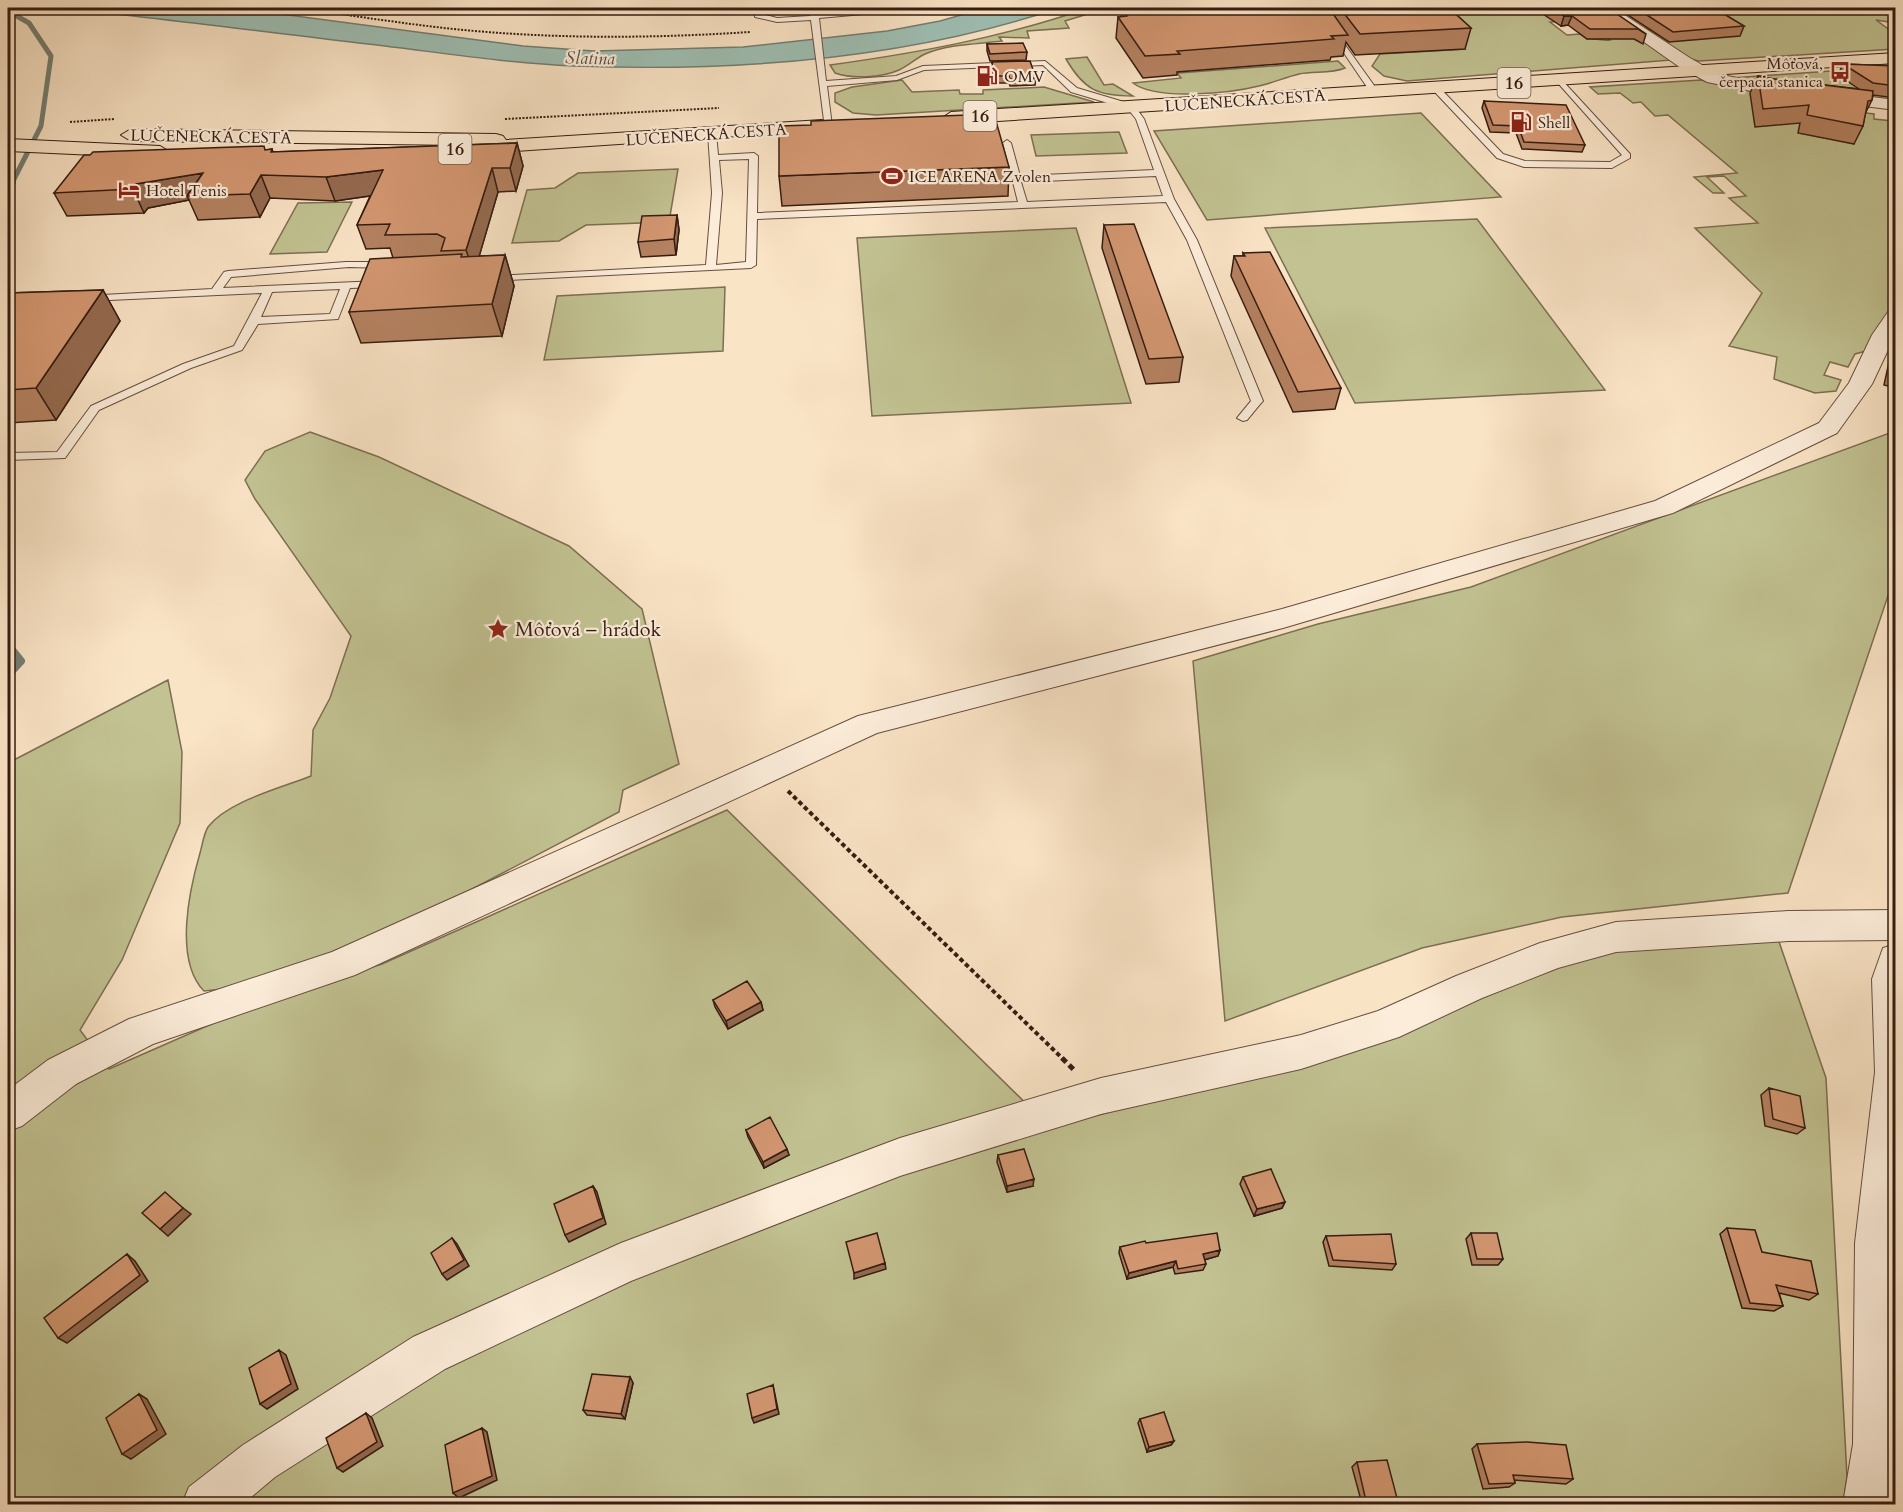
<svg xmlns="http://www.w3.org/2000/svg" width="1903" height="1512" font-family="Cardo,serif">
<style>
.green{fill:#c2c292;stroke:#7c6f52;stroke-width:1.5}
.water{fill:#9ebfb4;stroke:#747e73;stroke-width:1.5}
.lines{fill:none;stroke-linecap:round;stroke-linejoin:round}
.stream-far2{stroke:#747e73;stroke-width:5}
.stream-far1{stroke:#747e73;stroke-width:6}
.stream{stroke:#747e73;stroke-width:8}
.service-casing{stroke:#664e3f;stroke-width:2}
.minor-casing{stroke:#664e3f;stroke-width:2}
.primary-casing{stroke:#351c12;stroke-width:2}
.path-far2{stroke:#351c12;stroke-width:2;stroke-dasharray:2 1.5;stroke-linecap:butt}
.path-far1{stroke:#351c12;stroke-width:4;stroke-dasharray:4.5 3;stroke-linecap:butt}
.path{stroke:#351c12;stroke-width:5;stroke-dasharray:6 4;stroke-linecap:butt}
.service{fill:#fcedda;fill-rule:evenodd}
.minor{fill:#fcedda;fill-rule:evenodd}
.primary{fill:#fae4c6;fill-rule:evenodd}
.wall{fill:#b58261;stroke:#351c12;stroke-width:1.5}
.shaded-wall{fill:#946a4f;stroke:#351c12;stroke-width:1.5}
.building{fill:#d39771;stroke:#351c12;stroke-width:1.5}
.labels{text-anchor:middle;stroke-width:4.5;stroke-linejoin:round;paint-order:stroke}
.far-poi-label{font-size:16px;fill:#351c12;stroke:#fcedda;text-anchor:start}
.far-street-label{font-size:16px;fill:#351c12;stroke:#fcedda}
.far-water-label{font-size:18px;font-style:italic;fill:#544d43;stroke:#fcedda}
.shield{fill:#fcedda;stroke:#715b4e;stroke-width:1.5}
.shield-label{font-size:18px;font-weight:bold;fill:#351c12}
.poi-label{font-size:20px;fill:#351c12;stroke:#fcedda;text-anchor:start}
</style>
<rect width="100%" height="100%" fill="#fae4c6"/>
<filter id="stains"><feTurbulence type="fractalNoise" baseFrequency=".00333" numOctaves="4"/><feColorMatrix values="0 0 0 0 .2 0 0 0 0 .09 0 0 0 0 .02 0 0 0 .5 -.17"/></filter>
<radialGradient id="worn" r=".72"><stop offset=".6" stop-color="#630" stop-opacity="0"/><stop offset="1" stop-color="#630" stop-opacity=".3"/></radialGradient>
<path class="green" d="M1088,8h36l-20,1 -39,12 4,7 -42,3 2,7 -30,-1 3,4c-24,3 -54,3 -77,13 -7,3 -17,12 -26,16 -18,8 -47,9 -64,3l-5,-8c87,-12 175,-28 258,-57z
M1126,8l53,65 159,-12 7,7c-14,6 -31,3 -46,6 -13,3 -26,9 -40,12 -28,7 -103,15 -126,-3l48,-5z
M1422,8h119l58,10 -49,4 17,13 13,-1 7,5c9,-1 15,2 23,1l-3,-2 23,-8 42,30 -265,21 -23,-5 -12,-10 8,-12 85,-5z
M1644,8h251v12l-3,1 3,2 -19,-3 19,14v15l-196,12 -14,-3 -45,-31 18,5z
M1087,57l17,28 9,-1 20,12c-35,0 -49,-6 -67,-37z
M1895,67v35l-59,-6 -105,-18 100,-7 4,2z
M902,80l10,12 47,-2 1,4h23v-4l61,-3 50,15 -218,13 -23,-2 -18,-11v-9l17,-6z
M1701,80l50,11 72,8 1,3 -52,-7 2,6 8,3 2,13 17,2 -2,14 55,11 2,-12 -32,-6 2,-13 -3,-5 51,6v5l19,2 2,189 -29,41 -11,3 -7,13 -18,-5 -6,13 17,5 -5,11 -21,2 -41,-14 3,-22 -48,-11 33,-53 -67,-65 63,-5 -29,-25 17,-2 -22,-20 -17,1 17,16h-11l-19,-16 43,-4 -69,-58 -13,1 -14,-14 -8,1 -13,-10 -22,1 -8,-7z
M1421,113l80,84 -294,23 -53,-89z
M1119,132l8,21 -91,3 -5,-21z
M678,169l-9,53 -83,3 -27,16 -47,2 15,-53 28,-2 23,-15z
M352,202l-25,50 -57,2 28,-51z
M1477,219l128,171 -250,13 -90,-175z
M1076,228l55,175 -259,13 -15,-178z
M725,287l-2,64 -179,9 13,-64z
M1895,431v144l-107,318 -226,24 -140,31 -197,73 -32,-360 125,-37 153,-37z
M310,432l69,25 190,89 73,63 37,155 -56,26 -4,22 -242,127 -146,49 -27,3c-30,-31 -15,-100 -4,-138 2,-7 4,-20 8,-26 20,-26 73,-39 103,-51l2,-46 17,-32 21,-62 -96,-137 -10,-19 20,-29z
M168,680l14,72 -2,71 -58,137 -42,70 29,39 162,-71 111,-34 345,-154 324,318 254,-69 311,-112 161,-11 49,142 21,399 -4,27h-1835v-741z"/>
<path class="water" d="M62,8h173l288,38 71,5 149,-4 144,-16 53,-10 46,-13h73c-155,52 -323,64 -485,58 -69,-3 -137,-14 -206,-22 -102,-12 -204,-25 -306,-36z"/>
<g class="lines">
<path class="stream-far2" d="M8,11l21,12 22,33 -10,70 -29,57"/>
<path class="stream-far1" d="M8,192l5,-10"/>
<path class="stream" d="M8,645l13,16 -13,14"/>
<defs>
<path id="service" d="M754,8h7l1,6 15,4 33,-2v-8h6l1,6 94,-6 -3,2 -89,8 7,63 70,-5 27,-10 122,-5 32,27 57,17 10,14 30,80 23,41 66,161 -2,2 -14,17 -4,1 -6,-3 14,-17 -64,-161 -21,-38 -409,17 -1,46 -5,3 -262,13v-4l4,-1 213,-11 6,-72 -4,-60 4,-3 4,3 2,22 36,-2 4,3 -1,57 261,-11 -15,-59 4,-3 4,3 9,33 134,-6 -18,-51 -8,-10 -57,-17 -28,-27 -119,5 -27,10 -70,6 5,40 -7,2 -14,-108 -34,2 -22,-5zM749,159l-3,103 -30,3 6,-72 -3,-33zM1156,176l7,20 -136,6 -6,-20z
M1329,31h6l43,60 -1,2h-6z
M1560,78l70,76v4l-18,10 -88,-1 -27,-9 -66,-70 7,-2 65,68 22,7 85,1 12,-7 -65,-73 -1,-2z
M346,262h41l5,3 -5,3 -38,-1 -118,10 -8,11 156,-7 5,3 -5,3 -29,1 -12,31 -80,5 -16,26 -51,18 -92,42 -34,48 -57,2v-7l49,-1 34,-46 92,-42 51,-18 28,-53 -174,8 -4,-1v-4l128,-7 12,-17 4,-1zM340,289l-10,25 -69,3 11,-25z"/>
<path id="minor" d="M1596,8h18l76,50 28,16 48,10 130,16v10l-130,-16 -59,-12 -29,-16z
M1896,310v23l-24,51 -35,49 -164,80 -390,115 -406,105 -522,242 -202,69 -77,40 -54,42 -14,5v-41l40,-30 81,-41 203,-67 526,-236 424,-107 373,-108 164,-78 30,-40 23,-48 16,-23z
M1896,910v30l-108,1 -172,11 -58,16 -76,30 -83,39 -98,32 -200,45 -201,62 -269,105 -186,88 -170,108 -32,27h-61l7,-17 54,-42 170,-108 208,-94 279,-105 201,-60 200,-43 77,-24 78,-35 84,-33 76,-21 172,-11z
M1896,944v526l-5,34h-48l10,-60 2,-201 20,-171 -3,-93 11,-31z"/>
<path id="primary" d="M1896,53v10l-945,61 -9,-6 9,-6z
M822,120l9,6 -2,4 -357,24 -7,-2 -3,-4 2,-3 -333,-4 -10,-6 10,-6 365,5 7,2 3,4z
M8,139l152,7 10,6 -10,6 -152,-7z"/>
</defs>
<use href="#service" class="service-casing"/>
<use href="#minor" class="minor-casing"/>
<use href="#primary" class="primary-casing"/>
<path class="path-far2" d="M298,8c59,8 118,18 177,23 92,8 183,7 275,1
M505,119l214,-11
M70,122l44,-3"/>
<path class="path-far1" d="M788,791l276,269"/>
<path class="path" d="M1062,1058l13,13"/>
<use href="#service" class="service"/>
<use href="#minor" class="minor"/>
<use href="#primary" class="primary"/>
</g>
<path class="wall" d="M693,8h35h-5v3l-30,1z
M1127,8h322l22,20 -6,21 -110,6 -9,-13 -3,14 -12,1 -1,3 -153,12v3l-34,3 -27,-40 2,-21h3l1,-7z
M1534,8h74l38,26 -3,10 -9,-5h-47l-19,-14 -7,1z
M1617,8h97l30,18 -4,10 -71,6z
M987,44l40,8 -1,8 -36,1 -3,-10z
M992,62l44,16 -1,7 -25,1 -1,-3h-13l-4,-14z
M1843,64l53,2v32l-23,-3 -1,5 -7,14 -2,12 -9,18 -56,-11 2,-10 -45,4 -5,-34 8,-17 16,3 85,10 -21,-14z
M1484,101l101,44 -3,7 -60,-3 -6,-16 -26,-1 -8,-24z
M517,143l6,23 -7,25 -18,1 -19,64 26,-1 9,31 -12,50 -141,7 -12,-31 44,-54 -3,-10 -24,1 -9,-24 13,-29 -35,5 -65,-3 -10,19 -62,3 -9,-20 -41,8 -4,5 -77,3 -13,-23 212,-43 6,-1 1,3z
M1009,167l-1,29 -226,10 -3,-30z
M677,215l2,15 -3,25 -35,2 -3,-15z
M1104,225l79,132 -4,25 -33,2 -44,-136z
M1243,253l98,135 -6,21 -42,3 -62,-136 3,-20h9z
M103,290l17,31 -64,99 -48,3v-130z
M1896,351v37l-12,-3 5,-23z
M713,1000l48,2 2,8 -35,19 -13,-22z
M1769,1088l36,40 -8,6 -32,-8 -4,-31z
M746,1130l43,25 -25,13 -16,-31z
M998,1155l35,31 -26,6 -10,-30z
M1243,1177l42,25 -3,6 -28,8 -14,-32z
M1727,1228l35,24 56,42 -9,6 -30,-7 4,13 -9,5 -32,-3 -22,-74z
M1471,1233l32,26 -5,6h-26l-6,-26z
M1326,1236l70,28 -4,6 -63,-4 -6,-24z
M1146,1243l74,7 -2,6 -14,4 2,4 -3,6 -28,4 -2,-7 -46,12 -8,-26 1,-6z
M630,1377l3,6 -8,36 -38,-4 -4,-5z
M1140,1419l34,22 -3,4 -24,7 -9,-29z
M1477,1444l96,35 -7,5 -52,-4 1,3 -6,4 -26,2 -11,-40z
M1357,1462l40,36 -5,4 -30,2 -10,-37z"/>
<path class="shaded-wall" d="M1564,16h8l-4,9 -7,1z
M517,143l6,23 -7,25 -6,-23z
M492,168l6,24 -24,82 -8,-24z
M383,170l7,23 -55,8 -9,-24z
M203,173l-16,23 2,4 -41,8 -4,5 -11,-24 3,-5z
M261,175l9,23 -10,19 -10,-23z
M677,215l2,15 -3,25 -2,-16z
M505,255l9,31 -12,50 -10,-32z
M103,290l17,31 -64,99 -20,-32z
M761,1002l2,8 -35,19 -2,-8z
M8,1053l4,4 -4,5z
M787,1149l2,6 -25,13 -1,-6z
M1034,1179l-1,7 -26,6v-6z
M593,1186l4,6 9,32 -37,18 -4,-7z
M1285,1202l-3,6 -28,8 3,-7z
M183,1208l8,6 -23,22 -8,-7z
M452,1238l5,6 12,22 -22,14 -5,-6z
M1220,1250l-2,6 -18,5 3,-7z
M127,1254l8,7 13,20 -81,62 -9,-5z
M1176,1261l-3,6 -46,12 2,-6z
M885,1263l1,6 -32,10v-6z
M279,1350l7,5 12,34 -31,20 -7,-5z
M630,1377l3,6 -8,36 -4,-5z
M773,1385l6,29 -25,9 -2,-5z
M139,1394l8,5 19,35 -35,25 -9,-5z
M366,1413l6,5 11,28 -40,26 -6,-4z
M482,1428l5,4 10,48 -38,18 -6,-5z
M1174,1441l-3,4 -24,7 2,-5z"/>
<path class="building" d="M1127,8h202l19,27 -17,1 3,3 -157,12 3,3 -35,2 -27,-39 9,-1 -5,-6z
M1340,8h109l22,20 -111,6z
M1551,8h57l38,26 -8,-5h-48l-18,-13h-8z
M1636,8h78l30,18 -71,6z
M1023,43l4,9 -37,2 -3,-10z
M1030,61l6,17 -26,1 -1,-3h-13l-4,-14z
M1843,64l53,2v20l-23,-3z
M1758,76l16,3 99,12 -1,9 -4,1 -5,25 -56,-11 2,-10 -46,4z
M1484,101l82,4 19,40 -61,-3 -6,-16 -25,-1z
M994,114l15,53 -230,9v-50l32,-1v-4z
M517,143l-7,25h-18l-26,82 -25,1 4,-13 -8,-4 -52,1 5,-11 -33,1 26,-55 -57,7 -65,-2 -11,19 -63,2 16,-23 -67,11 -3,5 -79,4 30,-38h6l3,-3 171,-6 1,4 7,-1 -1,3z
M677,215l-3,24 -36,3 4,-26z
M1134,224l49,133 -34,2 -45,-134z
M1270,252l71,136 -43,4 -64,-136h11l-2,-3z
M462,254l-1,3 44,-2 -13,49 -143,8 21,-53z
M103,290l-67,98 -28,2v-97z
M1896,354v19l-4,-1z
M747,981l14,21 -35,19 -13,-21z
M1769,1088l31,8 5,32 -32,-9z
M770,1117l17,32 -24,13 -17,-32z
M1024,1149l10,30 -27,7 -9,-31z
M1271,1169l14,33 -28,7 -14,-32z
M593,1186l10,32 -38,17 -11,-31z
M165,1192l18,16 -23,21 -18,-16z
M1727,1228l28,2 7,22 49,9 7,33 -42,-9 7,21 -33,-3z
M877,1233l8,30 -31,10 -8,-31z
M1217,1233l3,17 -17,4 3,10 -28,5 -2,-8 -47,12 -9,-26 25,-6 1,2z
M1471,1233h26l6,26h-26z
M1391,1234l5,30 -63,-4 -7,-24z
M452,1238l12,22 -22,14 -11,-21z
M127,1254l13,21 -82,63 -14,-20z
M279,1350l12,34 -31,20 -11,-36z
M592,1374l38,3 -9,37 -38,-4z
M773,1385l4,24 -25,9 -5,-24z
M139,1394l18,36 -35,24 -16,-36z
M1164,1412l10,29 -25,6 -9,-28z
M366,1413l11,29 -40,26 -11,-30z
M482,1428l10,48 -39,17 -8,-48z
M1527,1442l39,3 7,34 -60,-4 2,8 -26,1 -12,-40z
M1387,1460l10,38 -31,3 -9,-39z"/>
<defs>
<symbol id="bus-bare" viewBox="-9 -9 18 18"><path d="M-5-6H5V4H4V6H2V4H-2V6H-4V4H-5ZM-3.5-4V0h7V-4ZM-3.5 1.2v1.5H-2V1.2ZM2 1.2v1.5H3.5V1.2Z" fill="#8f2418" stroke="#fcedda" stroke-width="2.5" paint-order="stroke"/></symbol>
<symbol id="fuel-bare" viewBox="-9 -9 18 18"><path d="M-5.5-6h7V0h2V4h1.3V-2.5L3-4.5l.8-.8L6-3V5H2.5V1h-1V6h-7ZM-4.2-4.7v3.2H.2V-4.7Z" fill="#8f2418" stroke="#fcedda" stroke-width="2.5" paint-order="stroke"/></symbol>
<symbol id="stadium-bare" viewBox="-9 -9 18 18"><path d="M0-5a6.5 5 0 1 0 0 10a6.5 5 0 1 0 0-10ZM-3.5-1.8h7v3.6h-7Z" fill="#8f2418" stroke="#fcedda" stroke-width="2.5" paint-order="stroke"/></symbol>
<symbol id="hotel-bare" viewBox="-9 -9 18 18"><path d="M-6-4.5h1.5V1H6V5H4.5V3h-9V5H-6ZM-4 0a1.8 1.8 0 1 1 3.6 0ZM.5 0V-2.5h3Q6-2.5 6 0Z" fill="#8f2418" stroke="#fcedda" stroke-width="2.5" paint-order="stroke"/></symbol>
<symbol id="sight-bare" viewBox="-9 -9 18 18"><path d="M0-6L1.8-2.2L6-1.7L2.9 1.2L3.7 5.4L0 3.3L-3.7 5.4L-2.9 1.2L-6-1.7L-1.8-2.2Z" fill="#8f2418" stroke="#fcedda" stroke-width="2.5" paint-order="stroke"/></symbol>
</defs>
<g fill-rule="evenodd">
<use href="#bus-bare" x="1825" y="57" width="30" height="30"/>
<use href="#fuel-bare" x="972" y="61" width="30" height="30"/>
<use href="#fuel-bare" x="1506" y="107" width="30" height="30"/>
<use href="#stadium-bare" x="877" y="161" width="30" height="30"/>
<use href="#hotel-bare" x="114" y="175" width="30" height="30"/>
<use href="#sight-bare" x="483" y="614" width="30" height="30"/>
</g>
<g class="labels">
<g class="far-poi-label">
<text x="1823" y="69" text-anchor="end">Môťová,<tspan x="1823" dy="18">čerpacia stanica</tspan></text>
<text x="1004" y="82">OMV</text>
<text x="1538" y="128">Shell</text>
<text x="909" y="182">ICE ARENA Zvolen</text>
<text x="146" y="196">Hotel Tenis</text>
</g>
<g class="far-street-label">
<text transform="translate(1245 100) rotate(-4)" y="6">LUČENECKÁ CESTA</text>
<text transform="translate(706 134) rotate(-4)" y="6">LUČENECKÁ CESTA</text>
<text transform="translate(211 136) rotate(1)" y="6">LUČENECKÁ CESTA</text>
</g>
<g class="far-water-label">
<text transform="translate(590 58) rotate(1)" y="6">Slatina</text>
</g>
<g class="shield">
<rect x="1497.5" y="68" width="33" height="30" rx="4.5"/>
<rect x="963.5" y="101" width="33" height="30" rx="4.5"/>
<rect x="438.5" y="134" width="33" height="30" rx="4.5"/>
</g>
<g class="shield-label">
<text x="1514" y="89">16</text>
<text x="980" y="122">16</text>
<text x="455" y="155">16</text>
</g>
<g class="poi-label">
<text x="515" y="636">Môťová – hrádok</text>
</g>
</g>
<rect width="1903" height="1512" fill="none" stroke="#fae4c6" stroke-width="30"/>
<rect x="9" y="9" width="1885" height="1494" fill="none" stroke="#351c12" stroke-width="3"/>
<rect x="15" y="15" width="1873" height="1482" fill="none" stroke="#351c12" stroke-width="1.5"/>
<rect width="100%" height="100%" filter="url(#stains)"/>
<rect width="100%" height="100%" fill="url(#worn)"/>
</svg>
